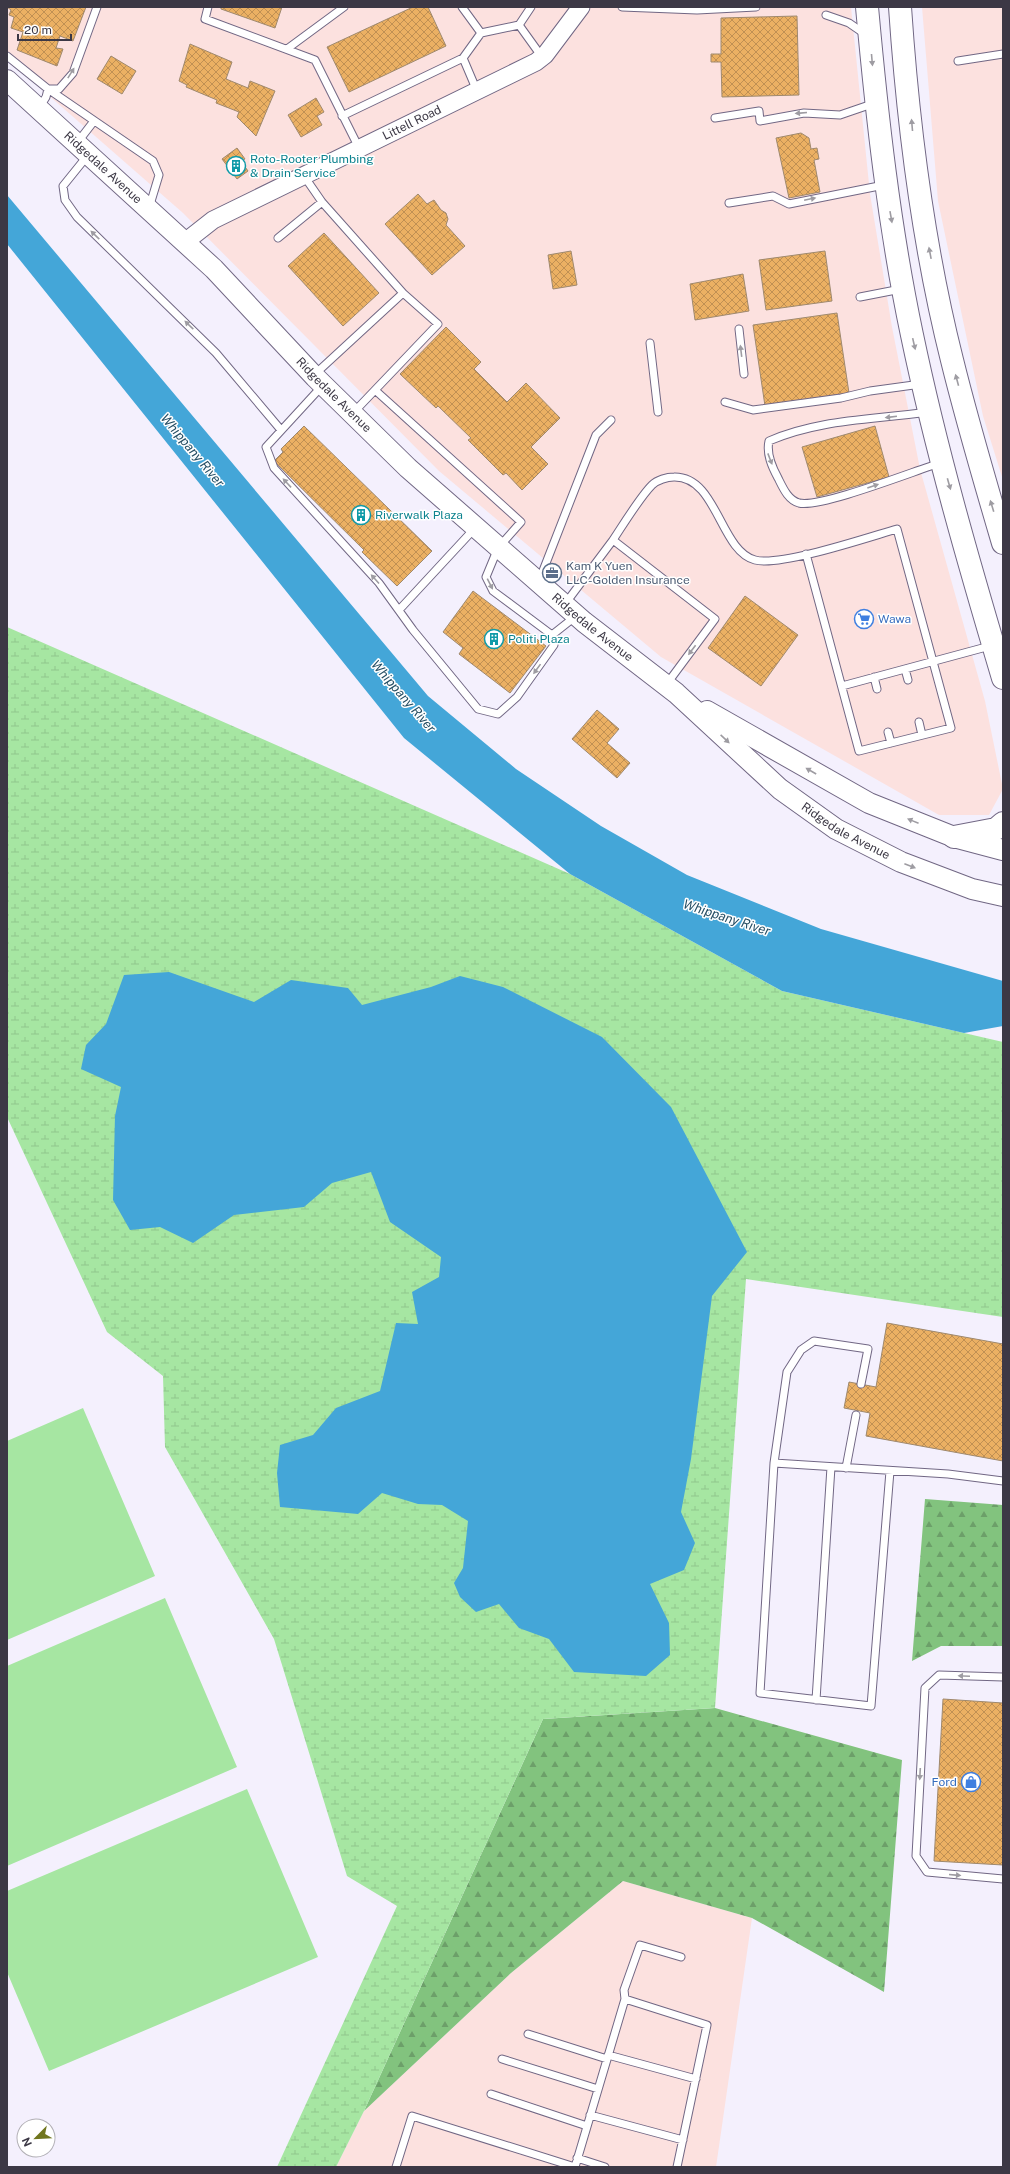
<svg xmlns="http://www.w3.org/2000/svg" width="1010" height="2174" font-family="'Public Sans',sans-serif">
<style>
.commercial{fill:#fce1df}
.forest{fill:url(#forest-firs)}
.wetland{fill:url(#wetland-marsh)}
.park{fill:#a6e6a2}
.water{fill:#44a6d8}
.building{fill:url(#building-cross-hatch);stroke:#9f896e}
.lines{fill:none;stroke-linecap:round;stroke-linejoin:round}
.service-casing{stroke:#716784;stroke-width:9}
.tertiary-casing{stroke:#716784;stroke-width:19}
.secondary-casing{stroke:#716784;stroke-width:22}
.primary-casing{stroke:#716784;stroke-width:24}
.service{stroke:#fff;stroke-width:7}
.tertiary{stroke:#fff;stroke-width:17}
.secondary{stroke:#fff;stroke-width:20}
.primary{stroke:#fff;stroke-width:22}
.oneway{fill:#9e9ca2}
.labels{text-anchor:middle;stroke-width:3;stroke-linejoin:round;paint-order:stroke}
.street-label{font-size:12px;fill:#3c3845;stroke:#fff}
.culture-label{font-size:12px;fill:#0d838f;stroke:#fff;text-anchor:start}
.service-label{font-size:12px;fill:#4e5e75;stroke:#fff;text-anchor:start}
.shop-label{font-size:12px;fill:#366cbe;stroke:#fff;text-anchor:start}
.water-label{font-size:13px;font-style:italic;fill:#264f65;stroke:#fff}
</style>
<defs>
<pattern id="forest-firs" width="22" height="20" patternUnits="userSpaceOnUse"><rect width="22" height="20" fill="#82c37e"/><path d="M5 1l3.5 6h-7zM16 11l3.5 6h-7z" fill="#6c9f69"/></pattern>
<pattern id="wetland-marsh" width="20" height="14" patternUnits="userSpaceOnUse"><rect width="20" height="14" fill="#a6e6a2"/><path d="M1 5h8M5 5V1M11 12h8M15 12V8" fill="none" stroke="#90c68d"/></pattern>
<pattern id="building-cross-hatch" width="8" height="8" patternUnits="userSpaceOnUse"><rect width="8" height="8" fill="#ebb063"/><path d="M0 0l8 8M0 8l8-8" fill="none" stroke="#c09053"/></pattern>
</defs>
<rect width="100%" height="100%" fill="#f4f0fd"/>
<path class="commercial" d="M7,7h844l19,187 22,133 28,142 65,232 18,88 -14,26h-50l-278,-158 -222,-186 -256,-258 -176,-154z
M922,7h81v473l-20,-64 -45,-215z
M623,1881l129,37 -36,249h-380l28,-56 147,-138z"/>
<path class="forest" d="M925,1499l78,6v141h-62l-29,15z
M715,1708l187,52 -18,232 -132,-74 -129,-37 -112,92 -147,138 179,-392z"/>
<path class="wetland" d="M7,627l563,247 212,117 221,51v275l-257,-38 -31,429 -172,11 -179,392 -28,56h-59l120,-261 -50,-30 -73,-237 -109,-192 -2,-71 -56,-44 -100,-215z"/>
<path class="park" d="M83,1408l72,168 -148,64v-199z
M165,1598l72,169 -230,99v-200z
M247,1789l71,168 -269,114 -42,-99v-81z"/>
<path class="water" d="M7,195l421,501 88,73 85,57 86,49 134,54 182,52v45l-39,7 -182,-42 -212,-117 -166,-136 -397,-494z
M169,972l85,30 37,-22 57,8 14,17 69,-18 29,-11 43,11 99,50 69,70 76,145 -35,44 -21,163 -10,53 14,31 -11,27 -34,14 19,39 1,32 -24,21 -72,-4 -25,-33 -30,-11 -20,-24 -23,8 -16,-15 -6,-14 9,-15 5,-47 -26,-16 -24,-1 -36,-11 -24,21 -78,-7 -3,-34 3,-28 33,-10 23,-27 44,-17 16,-68 22,1 -6,-32 27,-15 2,-20 -51,-35 -19,-50 -39,11 -28,24 -70,8 -41,28 -33,-16 -30,3 -17,-30 2,-84 6,-29 -40,-18 5,-24 20,-21 18,-49z"/>
<path class="building" d="M7,7h79l-13,34 -13,-5 -4,12 7,1 -6,17 -40,-16 6,-18 -12,-4 3,-11 -5,-2 2,-5z
M221,7h61l-7,21 -54,-19z
M413,7h15l18,39 -97,46 -22,-45z
M797,16l2,79 -77,2 -1,-35h-10v-8h10v-36z
M190,44l42,18 -6,17 22,9 2,-7 25,10 -19,45 -19,-19 2,-5 -23,-9 1,-3 -31,-13 1,-2 -8,-4z
M111,56l25,15 -14,23 -25,-15z
M316,98l8,14 -7,4 5,9 -21,12 -13,-22z
M801,133l8,5 2,11 6,-1 2,11 -5,1 6,32 -31,6 -13,-60z
M237,148l8,11 -4,2 7,10 -11,8 -15,-20z
M418,194l9,10 7,-4 7,10 5,3 2,6 -2,6 19,21 -33,29 -47,-51z
M324,233l55,60 -36,33 -55,-60z
M571,251l6,34 -24,4 -5,-34z
M825,251l7,50 -66,9 -7,-50z
M743,274l6,37 -54,9 -5,-36z
M837,313l12,80 -84,13 -12,-81z
M446,327l35,35 -7,7 33,33 19,-19 34,35 -29,29 17,17 -26,26 -16,-17 -3,2 -35,-35 3,-2 -33,-32 -2,2 -36,-34z
M304,426l128,125 -35,35 -35,-34 2,-2 -90,-89 9,-9 -2,-3z
M875,426l14,51 -72,20 -15,-50z
M473,591l73,55 -36,47 -51,-39 4,-6 -20,-16z
M745,596l53,39 -37,51 -53,-38z
M597,710l22,19 -12,14 23,20 -13,15 -45,-39z
M887,1323l116,21v117l-137,-25 4,-23 -26,-5 5,-26 27,5z
M943,1699l60,4v162l-69,-4z"/>
<g class="lines">
<defs>
<path id="service" d="M208,7l-3,12 110,41 44,88
M462,7l19,26
M622,7l75,3 59,-3
M826,15l23,8 16,11
M519,25l12,-18
M287,49l57,-42
M7,56l41,33 105,72 6,14 -10,33
M463,58l14,33
M958,61l45,-7
M39,108l7,-11 2,-8h11l14,-16 24,-66
M342,116l121,-58 18,-25 38,-8 23,32
M715,118l44,-7 1,10 44,-8 36,2 35,-12
M77,143l17,-22
M88,155l-25,31 2,14 12,17 139,136 65,77
M304,176l18,26 81,91
M729,203l44,-7 16,8 95,-19
M278,238l44,-36
M860,297l41,-8
M739,329l5,45
M650,343l8,69
M314,375l89,-82 35,31 -85,89
M323,385l-57,62 8,21 105,115 34,47 65,79 20,5 19,-17 37,-52 -2,-10
M375,390l146,132 -23,26 -12,29 7,14 59,44 24,-19
M725,402l28,8 88,-12 29,-7 51,-7
M927,412c-53,8 -108,7 -158,29 -3,13 3,26 9,37 5,10 10,22 21,25 22,5 115,-32 141,-40
M613,540c10,-15 27,-43 39,-55 5,-5 15,-8 22,-8 43,-1 46,74 81,83 25,7 114,-23 142,-31l54,199 -92,23 -53,-197
M539,581l57,-146 15,-15
M565,604l48,-64 102,79 -49,66
M399,610l76,-82
M905,669l3,11
M874,677l3,12
M842,686l148,-40
M919,722l3,13
M888,732l3,11
M861,1384l7,-35 -54,-8 -13,9 -14,22 -13,91 -14,230 111,13 19,-235
M774,1463l174,11 55,7
M846,1468l10,-53
M1003,1677l-64,-2 -14,13 -9,168 11,16 76,7
M816,1700l15,-233
M625,1999l82,26 -30,142
M528,2034l79,25
M608,2055l88,24
M502,2059l96,30
M491,2094l96,32
M590,2115l93,25
M577,2158l28,9
M396,2167l16,-51 163,51 50,-168 -1,-9 16,-45 41,12"/>
<g id="tertiary">
<path id="s1" d="M185,242l28,-22 323,-158 9,-7 36,-48"/>
</g>
<g id="secondary">
<path id="s2" d="M7,80l207,189 101,108 93,91 176,154 92,71 104,96 56,40 65,33 71,27 31,7"/>
<path d="M707,711l162,92 85,34 49,13"/>
</g>
<path id="primary" d="M867,7c10,110 22,219 45,328 24,115 57,229 91,343
M900,7c8,118 23,238 52,353 15,61 33,122 51,183
M954,837l42,-8 7,-6"/>
</defs>
<use href="#service" class="service-casing"/>
<use href="#tertiary" class="tertiary-casing"/>
<use href="#secondary" class="secondary-casing"/>
<use href="#primary" class="primary-casing"/>
<use href="#service" class="service"/>
<use href="#tertiary" class="tertiary"/>
<use href="#secondary" class="secondary"/>
<use href="#primary" class="primary"/>
</g>
<defs><path id="oneway-solid" d="M-6-.8H1V-3.2L6.5 0L1 3.2V.8H-6Z"/></defs>
<g class="oneway">
<use href="#oneway-solid" transform="translate(872 60) rotate(85)"/>
<use href="#oneway-solid" transform="translate(71 73) rotate(-58)"/>
<use href="#oneway-solid" transform="translate(801 113) rotate(175)"/>
<use href="#oneway-solid" transform="translate(912 125) rotate(-95)"/>
<use href="#oneway-solid" transform="translate(810 199) rotate(-12)"/>
<use href="#oneway-solid" transform="translate(891 217) rotate(80)"/>
<use href="#oneway-solid" transform="translate(95 235) rotate(-136)"/>
<use href="#oneway-solid" transform="translate(930 253) rotate(-101)"/>
<use href="#oneway-solid" transform="translate(189 325) rotate(-136)"/>
<use href="#oneway-solid" transform="translate(914 344) rotate(77)"/>
<use href="#oneway-solid" transform="translate(741 351) rotate(-97)"/>
<use href="#oneway-solid" transform="translate(957 380) rotate(-105)"/>
<use href="#oneway-solid" transform="translate(891 417) rotate(173)"/>
<use href="#oneway-solid" transform="translate(770 459) rotate(69)"/>
<use href="#oneway-solid" transform="translate(287 483) rotate(-133)"/>
<use href="#oneway-solid" transform="translate(949 484) rotate(74)"/>
<use href="#oneway-solid" transform="translate(873 486) rotate(-19)"/>
<use href="#oneway-solid" transform="translate(992 506) rotate(-107)"/>
<use href="#oneway-solid" transform="translate(375 579) rotate(-132)"/>
<use href="#oneway-solid" transform="translate(490 584) rotate(63)"/>
<use href="#oneway-solid" transform="translate(692 650) rotate(127)"/>
<use href="#oneway-solid" transform="translate(537 669) rotate(126)"/>
<use href="#oneway-solid" transform="translate(725 739) rotate(43)"/>
<use href="#oneway-solid" transform="translate(811 771) rotate(-150)"/>
<use href="#oneway-solid" transform="translate(913 821) rotate(-158)"/>
<use href="#oneway-solid" transform="translate(910 866) rotate(21)"/>
<use href="#oneway-solid" transform="translate(964 1676) rotate(-178)"/>
<use href="#oneway-solid" transform="translate(920 1774) rotate(93)"/>
<use href="#oneway-solid" transform="translate(955 1875) rotate(5)"/>
</g>
<defs>
<symbol id="building-ring" viewBox="-11 -11 22 22"><circle r="9.5" fill="#fff" stroke="#0f9aa8" stroke-width="1.5"/><path d="M-4-6H4V6H1V3H-1V6H-4ZM-2.5-4.3h1.7v1.8h-1.7ZM.8-4.3h1.7v1.8H.8ZM-2.5-1h1.7V.8h-1.7ZM.8-1h1.7V.8H.8Z" fill="#0f9aa8"/></symbol>
<symbol id="office-ring" viewBox="-11 -11 22 22"><circle r="9.5" fill="#fff" stroke="#5c6f8a" stroke-width="1.5"/><path d="M-6-3h4V-5.5h4V-3h4V5H-6ZM-1-4.5V-3h2v-1.5ZM-6 0V1H6V0Z" fill="#5c6f8a"/></symbol>
<symbol id="supermarket-ring" viewBox="-11 -11 22 22"><circle r="9.5" fill="#fff" stroke="#3f7fe0" stroke-width="1.5"/><path d="M-6-5.5h2.5l.6 2H6L4.5 2H-2.5L-4.4-4H-6ZM-1.5 3.2a1.3 1.3 0 1 0 .1 0ZM3 3.2a1.3 1.3 0 1 0 .1 0Z" fill="#3f7fe0"/></symbol>
<symbol id="shop-ring" viewBox="-11 -11 22 22"><circle r="9.5" fill="#fff" stroke="#3f7fe0" stroke-width="1.5"/><path d="M-5-2.5h2.3a2.7 3.5 0 0 1 5.4 0H5L5.5 6h-11ZM-1.5-2.5h3a1.5 2.3 0 0 0-3 0Z" fill="#3f7fe0"/></symbol>
</defs>
<g fill-rule="evenodd">
<use href="#building-ring" x="225" y="155" width="22" height="22"/>
<use href="#building-ring" x="350" y="504" width="22" height="22"/>
<use href="#office-ring" x="541" y="562" width="22" height="22"/>
<use href="#supermarket-ring" x="853" y="608" width="22" height="22"/>
<use href="#building-ring" x="483" y="628" width="22" height="22"/>
<use href="#shop-ring" x="960" y="1771" width="22" height="22"/>
</g>
<g class="labels">
<g class="street-label">
<text dy="4" stroke="none"><textPath href="#s1" startOffset="257">Littell Road</textPath></text>
<text dy="4" stroke="none"><textPath href="#s2" startOffset="130">Ridgedale Avenue</textPath></text>
<text dy="4" stroke="none"><textPath href="#s2" startOffset="454">Ridgedale Avenue</textPath></text>
<text dy="4" stroke="none"><textPath href="#s2" startOffset="802">Ridgedale Avenue</textPath></text>
<text dy="4" stroke="none"><textPath href="#s2" startOffset="1128">Ridgedale Avenue</textPath></text>
</g>
<g class="culture-label">
<text x="250" y="163">Roto-Rooter Plumbing<tspan x="250" dy="14">&amp; Drain Service</tspan></text>
<text x="375" y="519">Riverwalk Plaza</text>
<text x="508" y="643">Politi Plaza</text>
</g>
<g class="service-label">
<text x="566" y="570">Kam K Yuen<tspan x="566" dy="14">LLC-Golden Insurance</tspan></text>
</g>
<g class="shop-label">
<text x="878" y="623">Wawa</text>
<text x="957" y="1786" text-anchor="end">Ford</text>
</g>
<g class="water-label">
<text transform="translate(193 450) rotate(50)" y="5">Whippany River</text>
<text transform="translate(404 696) rotate(49)" y="5">Whippany River</text>
<text transform="translate(727 917) rotate(18)" y="5">Whippany River</text>
</g>
</g>
<rect width="1010" height="2174" fill="none" stroke="#3c3845" stroke-width="16"/>
<g transform="translate(36 2138) rotate(246)"><circle r="19" fill="#ffffff" stroke="#b1afb5"/>
<path d="M0-3L7 15L0 10L-7 15Z" fill="#71761e"/>
<text y="-6" font-size="11" font-weight="bold" text-anchor="middle" fill="#3c3845">N</text>
</g>
<path d="M18 34v6h53v-6" fill="none" stroke="#3c3845" stroke-width="2"/>
<text x="24" y="34" font-size="12" fill="#3c3845" stroke="#ffffff" stroke-width="3" paint-order="stroke">20 m</text>
</svg>
